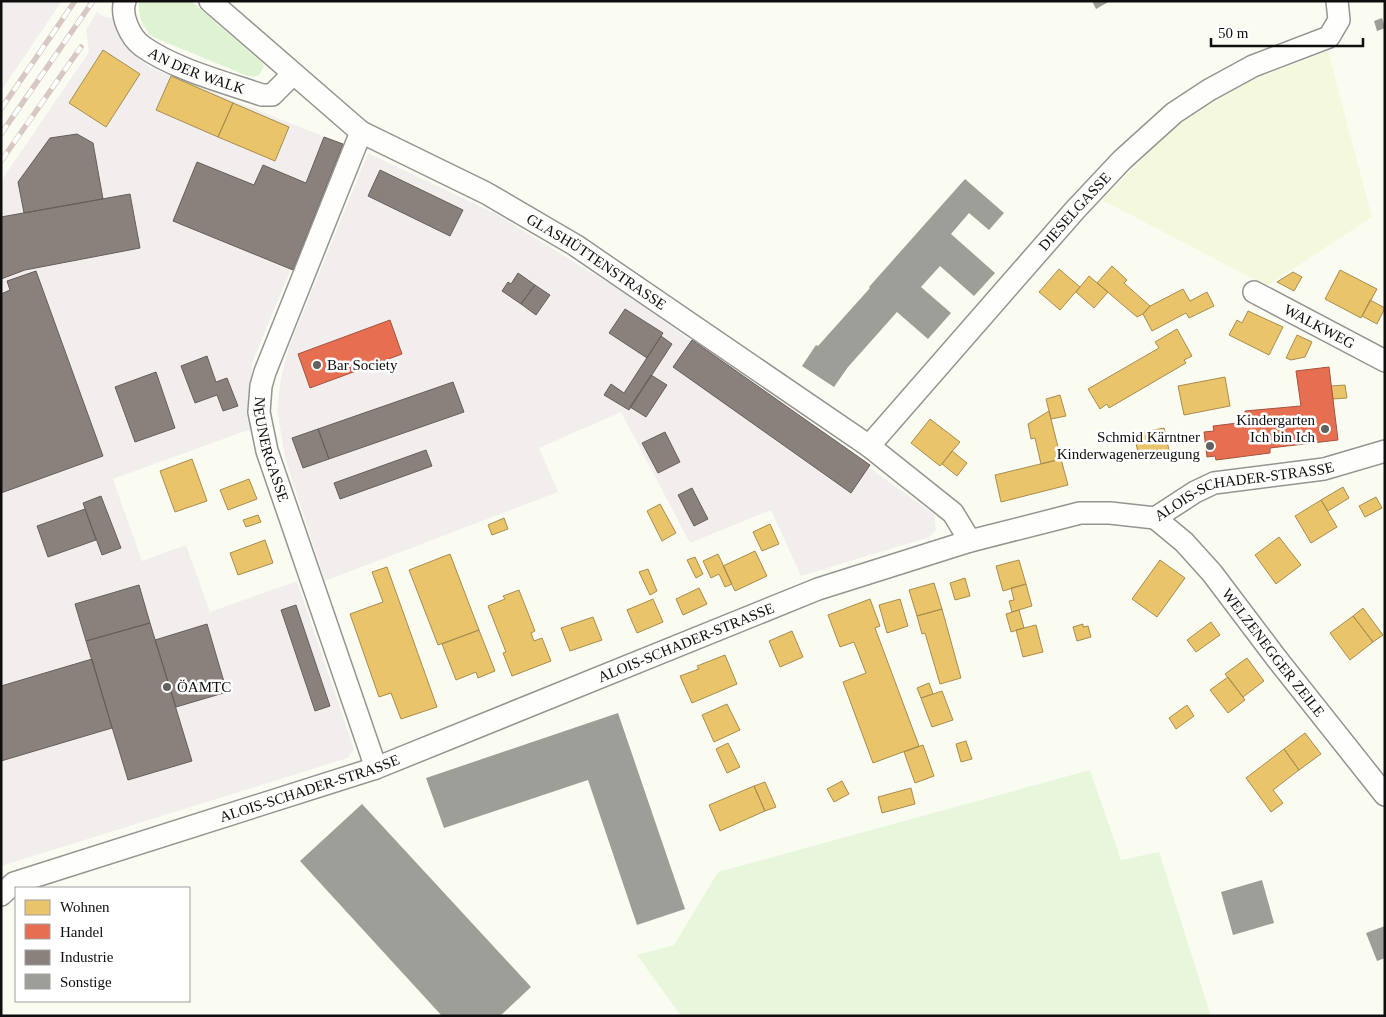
<svg xmlns="http://www.w3.org/2000/svg" width="1386" height="1017" font-family="'Times New Roman',serif">
<style>
.industrial{fill:#f3eeee}
.farmland{fill:#f4f9de}
.green{fill:#ddf3d1}
.pitch{fill:#e8f6db}
.homes{fill:#e9c46a;stroke:#a78d4e}
.shops{fill:#e76f51;stroke:#a6523d}
.industry{fill:#8a817c;stroke:#655e5b}
.building{fill:#9e9e98}
.lines{fill:none;stroke-linecap:round;stroke-linejoin:round}
.minor-casing{stroke:#949591;stroke-width:24}
.minor{stroke:#fefffd;stroke-width:21}
.rail-casing{stroke:#d8c8c3;stroke-width:5.5}
.rail{stroke:#fff;stroke-width:4;stroke-dasharray:11;stroke-linecap:butt}
.poi-dot{fill:#61615e;stroke:#fff;stroke-width:2}
.labels{text-anchor:middle;stroke-width:5;stroke-linejoin:round;paint-order:stroke}
.street-label{font-size:15px;fill:#0e0e0e;stroke:#fff}
.poi-label{font-size:15px;fill:#0e0e0e;stroke:#fff;text-anchor:start}
</style>
<rect width="100%" height="100%" fill="#fafcf2"/>
<path class="industrial" d="M1,1h61l-61,90z
M97,12l8,5 10,1 3,12 9,16 22,21 194,77 -91,219 -1,66 -138,50 29,82 44,-16 24,67 87,-31 57,168 -6,9 -347,108v-685l88,-129 -3,-22z
M368,153l128,61 127,78 311,222 2,16 -6,7 -129,39 -30,-66 -81,33 -69,-131 -82,36 19,44 -233,89 -40,-123 -8,-49 4,-31 8,-31z"/>
<path class="farmland" d="M1328,51l44,166 -105,69 -165,-86 69,-70 72,-47z"/>
<path class="green" d="M139,1h52l69,60 4,5 -5,9 -6,2 -8,-2 -92,-38c-11,-10 -15,-20 -14,-36z"/>
<path class="pitch" d="M1090,770l31,90 38,-8 52,164h-530l-44,-61 37,-10 44,-73z"/>
<path class="homes" d="M103,50l37,24 -34,53 -37,-24z
M171,76l62,27 -15,34 -62,-27z
M233,103l56,24 -14,34 -57,-24z
M1112,266l15,14 -3,3 26,23 -7,8 -6,3 -40,-34z
M1059,269l21,18 -20,23 -21,-18z
M1340,270l37,19 -16,29 -36,-19z
M1293,272l9,5 -8,14 -17,-9z
M1089,276l19,16 -14,16 -18,-16z
M1183,289l7,12 17,-9 7,14 -25,12 -3,-5 -34,18 -9,-17 7,-8z
M1370,300l15,8 -8,16 -15,-8z
M1248,311l35,16 -14,28 -40,-20 8,-15 5,3z
M1177,329l15,27 -8,4 2,3 -77,45 -2,-4 -7,5 -12,-20 71,-41 -4,-6z
M1297,335l15,7 -7,15 -14,3 -5,-2z
M1225,377l5,29 -46,9 -6,-29z
M1345,385l2,13 -14,1 -2,-13z
M1060,395l6,21 -15,3 -5,-20z
M1049,411l12,48 -20,5 -6,-26 -4,1 -3,-15z
M930,419l30,23 -20,24 -29,-23z
M1164,428l5,22 -30,7 -5,-23z
M952,451l15,12 -10,13 -15,-12z
M192,459l15,42 -32,11 -15,-41z
M1061,459l7,26 -67,17 -6,-27z
M249,479l8,20 -29,11 -8,-20z
M1343,487l6,11 -21,13 -7,-11z
M1376,497l6,11 -17,9 -6,-11z
M1321,500l16,27 -26,16 -16,-27z
M660,504l16,29 -14,8 -15,-30z
M258,515l3,7 -15,5 -3,-7z
M504,518l4,11 -16,6 -4,-10z
M770,524l9,20 -17,7 -9,-19z
M1279,537l22,28 -25,19 -21,-29z
M265,540l8,23 -35,12 -8,-22z
M755,551l12,25 -32,15 -12,-25z
M450,554l29,76 -41,15 -29,-75z
M718,554l14,30 -7,3 -6,-13 -8,4 -8,-17z
M695,557l8,17 -7,4 -9,-18z
M1019,560l7,24 -23,7 -7,-25z
M1160,560l25,18 -28,39 -25,-18z
M387,567l50,140 -36,12 -10,-26 -12,4 -29,-83 33,-12 -11,-30z
M648,569l9,22 -7,4 -11,-23z
M965,578l5,18 -15,4 -5,-17z
M934,583l8,26 -25,7 -8,-26z
M1026,584l6,22 -20,6 -3,-11 5,-1 -3,-12z
M699,588l8,16 -24,11 -7,-16z
M519,590l16,41 -4,2 3,8 8,-3 9,23 -39,15 -9,-23 3,-1 -18,-46 17,-7 -2,-3z
M653,599l10,23 -26,11 -10,-23z
M870,599l10,27 -5,2 44,118 -46,17 -30,-81 23,-9 -12,-31 -14,5 -12,-32z
M900,599l8,27 -21,7 -8,-28z
M1363,608l20,27 -10,7 -20,-26z
M942,609l19,69 -21,6 -15,-51 -3,1 -5,-18z
M1019,610l5,18 -13,4 -5,-18z
M1353,616l20,26 -23,18 -20,-27z
M593,617l9,23 -32,11 -9,-23z
M1211,622l9,13 -24,17 -9,-12z
M1083,624v3l5,-1 3,11 -14,4 -4,-14z
M1036,625l7,27 -20,5 -7,-27z
M479,630l16,41 -17,7 -2,-6 -20,8 -14,-36z
M792,631l11,26 -23,10 -11,-26z
M725,655l12,29 -45,19 -12,-27 19,-7 -2,-3z
M1247,658l17,23 -21,16 -18,-23z
M1228,677l17,23 -17,13 -18,-23z
M929,683l4,11 -12,4 -4,-10z
M942,691l11,29 -21,7 -11,-29z
M727,704l13,26 -26,12 -12,-27z
M1187,705l7,11 -18,13 -7,-11z
M1305,733l16,21 -22,16 -15,-21z
M966,741l6,18 -11,3 -5,-18z
M728,743l12,24 -13,6 -11,-24z
M923,745l11,31 -19,7 -11,-31z
M1284,749l15,21 -26,20 10,13 -12,9 -25,-34z
M842,781l7,13 -15,8 -7,-13z
M765,782l11,25 -11,4 -11,-25z
M754,786l11,25 -45,20 -11,-26z
M911,788l4,16 -33,9 -4,-16z"/>
<path class="shops" d="M390,320l12,34 -92,34 -12,-34z
M1329,367l9,73 -68,8v5l-54,7 -1,-4 -8,1 -3,-25 10,-1 -1,-5 33,-4 -1,-11 56,-5 -5,-35z"/>
<path class="industry" d="M77,134l16,9 10,56 -79,14 -6,-31 32,-44z
M324,137l19,7 -50,126 -120,-49 24,-59 57,23 9,-20 43,18z
M380,170l83,40 -13,26 -82,-40z
M130,194l10,54 -115,22 -24,9v-62z
M36,271l67,185 -102,37v-199l9,-4 -3,-9z
M518,273l17,12 -14,19 -19,-13 6,-9 3,2z
M535,285l15,10 -14,20 -15,-11z
M625,309l38,24 -16,25 -38,-25z
M661,336l11,8 -43,66 -25,-15 7,-11 13,9z
M692,340l178,125 -19,28 -178,-126z
M207,356l9,26 11,-4 11,28 -15,5 -6,-16 -22,8 -14,-37z
M156,372l19,56 -40,14 -20,-55z
M651,375l16,10 -21,32 -16,-10z
M453,382l11,30 -135,47 -11,-30z
M318,429l11,30 -26,9 -11,-30z
M665,432l15,30 -22,11 -16,-30z
M426,450l6,16 -92,33 -6,-16z
M692,488l16,31 -14,7 -16,-31z
M101,496l20,52 -19,7 -19,-52z
M85,509l11,31 -48,17 -11,-31z
M139,585l11,38 -64,18 -11,-37z
M296,605l34,101 -15,5 -34,-101z
M150,623l42,138 -64,19 -42,-139z
M207,624l20,68 -51,15 -21,-67z
M92,659l20,69 -111,33v-75z"/>
<path class="building" d="M1092,1h18l-14,8z
M1382,18l3,10 -8,3 -3,-10z
M965,179l39,34 -15,17 -20,-17 -18,21 44,39 -21,23 -34,-30 -19,21 30,26 -23,26 -31,-27 -49,55 -14,20 -32,-21 14,-21 2,1 52,-58 -1,-1z
M618,713l67,196 -48,16 -49,-145 -144,48 -18,-50z
M362,804l169,183 -31,29h-58l-142,-155z
M1262,880l12,43 -41,12 -12,-43z
M1385,926v32l-8,3 -11,-28z"/>
<g class="lines">
<defs>
<g id="minor">
<path id="s1" d="M125,1c-5,14 5,36 17,45 32,23 82,36 120,49h10l21,-21"/>
<path id="s2" d="M210,1l151,131 125,61 89,52 294,201 84,67 17,28"/>
<path id="s3" d="M361,132l-96,240 -4,14 -2,26 8,39 109,317"/>
<path id="s4" d="M1254,292l131,69"/>
<path id="s5" d="M869,446l206,-236 47,-50 52,-47 35,-23 44,-24 76,-29 10,-17 -2,-19"/>
<path id="s6" d="M1155,518l29,24 28,31 65,86 108,136"/>
<path id="s7" d="M1,895l13,-12 362,-115 442,-179 152,-48 110,-28h30l45,5 40,-26 19,-9 110,-14 61,-18"/>
</g>
</defs>
<use href="#minor" class="minor-casing"/>
<use href="#minor" class="minor"/>
<defs>
<path id="rail" d="M1,109l74,-108
M1,134l92,-133
M1,161l80,-114"/>
</defs>
<use href="#rail" class="rail-casing"/>
<use href="#rail" class="rail"/>
</g>
<g class="poi-dot">
<circle cx="317" cy="365" r="5"/>
<circle cx="1325" cy="429" r="5"/>
<circle cx="1210" cy="446" r="5"/>
<circle cx="167" cy="687" r="5"/>
</g>
<g class="labels">
<g class="street-label">
<text dy="5" stroke="none"><textPath href="#s1" startOffset="111">AN DER WALK</textPath></text>
<text dy="5" stroke="none"><textPath href="#s5" startOffset="312">DIESELGASSE</textPath></text>
<text dy="5" stroke="none"><textPath href="#s2" startOffset="469">GLASHÜTTENSTRASSE</textPath></text>
<text dy="5" stroke="none"><textPath href="#s4" startOffset="74">WALKWEG</textPath></text>
<text dy="5" stroke="none"><textPath href="#s3" startOffset="338">NEUNERGASSE</textPath></text>
<text dy="5" stroke="none"><textPath href="#s7" startOffset="1318">ALOIS-SCHADER-STRASSE</textPath></text>
<text dy="5" stroke="none"><textPath href="#s7" startOffset="732">ALOIS-SCHADER-STRASSE</textPath></text>
<text dy="5" stroke="none"><textPath href="#s6" startOffset="180">WELZENEGGER ZEILE</textPath></text>
<text dy="5" stroke="none"><textPath href="#s7" startOffset="328">ALOIS-SCHADER-STRASSE</textPath></text>
</g>
<g class="poi-label">
<text x="327" y="370">Bar Society</text>
<text x="1315" y="425" text-anchor="end">Kindergarten<tspan x="1315" dy="17">Ich bin Ich</tspan></text>
<text x="1200" y="442" text-anchor="end">Schmid Kärntner<tspan x="1200" dy="17">Kinderwagenerzeugung</tspan></text>
<text x="177" y="692">ÖAMTC</text>
</g>
</g>
<rect width="1386" height="1017" fill="none" stroke="#0e0e0e" stroke-width="5"/>
<rect x="15" y="887" width="175" height="115" fill="#ffffff" stroke="#9f9f9f"/>
<rect x="25" y="900" width="25" height="15" fill="#e9c46a" stroke="#9f9f9f"/>
<text x="60" y="912" font-size="15" fill="#0e0e0e">Wohnen</text>
<rect x="25" y="924" width="25" height="15" fill="#e76f51" stroke="#9f9f9f"/>
<text x="60" y="937" font-size="15" fill="#0e0e0e">Handel</text>
<rect x="25" y="950" width="25" height="15" fill="#8a817c" stroke="#9f9f9f"/>
<text x="60" y="962" font-size="15" fill="#0e0e0e">Industrie</text>
<rect x="25" y="974" width="25" height="15" fill="#9e9e98" stroke="#9f9f9f"/>
<text x="60" y="987" font-size="15" fill="#0e0e0e">Sonstige</text>
<path d="M1211 38v8h152v-8" fill="none" stroke="#0e0e0e" stroke-width="2.5"/>
<text x="1218" y="38" font-size="15" fill="#0e0e0e" stroke="#ffffff" stroke-width="4" paint-order="stroke">50 m</text>
</svg>
